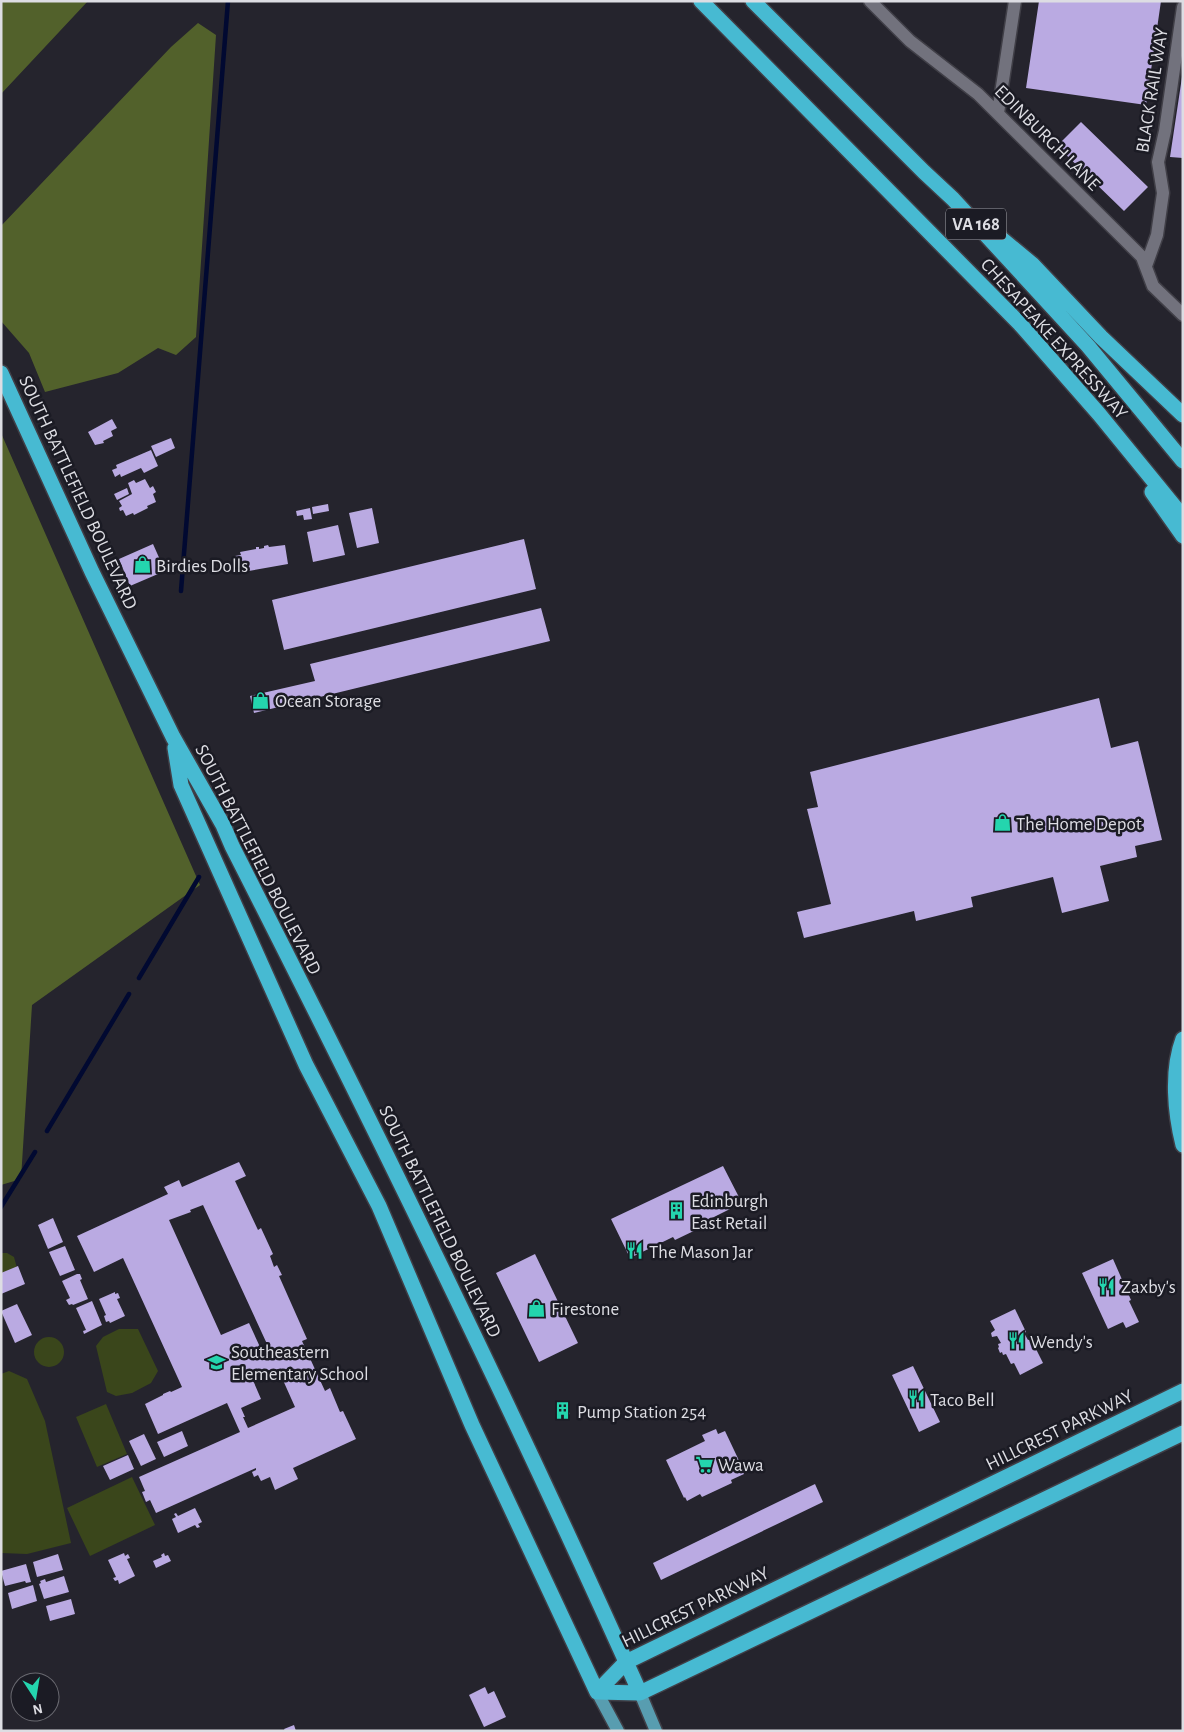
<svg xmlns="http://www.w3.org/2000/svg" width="1184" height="1732" font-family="'Alegreya Sans',sans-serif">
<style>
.green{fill:#3a461b}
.forest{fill:#52612b}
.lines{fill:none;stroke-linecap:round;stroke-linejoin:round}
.stream{stroke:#010931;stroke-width:4.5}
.building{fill:#baaae2;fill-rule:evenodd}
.minor-casing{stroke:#403f47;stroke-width:15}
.major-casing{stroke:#403f47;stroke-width:15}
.highway-casing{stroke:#403f47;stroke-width:18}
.minor{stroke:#72727d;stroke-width:12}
.major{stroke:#589db0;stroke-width:12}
.highway{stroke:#47bad2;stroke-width:15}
.labels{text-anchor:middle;stroke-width:5;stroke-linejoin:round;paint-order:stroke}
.shield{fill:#1b1b24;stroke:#a3a3aa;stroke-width:1}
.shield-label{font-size:18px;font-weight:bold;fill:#dddde3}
.street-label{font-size:19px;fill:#dddde3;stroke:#1b1b24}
.poi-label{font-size:19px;fill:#dddde3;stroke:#1b1b24;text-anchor:start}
</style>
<rect width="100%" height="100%" fill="#25242d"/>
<path class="green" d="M1,1253h6l7,4 3,11 -16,14z
M119,1329h19l20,42 -7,12 -19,10 -16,3 -9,-4 -11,-46 7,-9z
M34 1352a15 15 0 1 1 30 0a15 15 0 1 1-30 0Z
M9,1371l18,8 18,42 26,122 -44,11 -26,-1v-179z
M106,1404l21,50 -30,13 -21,-50z
M132,1477l23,48 -65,31 -23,-48z"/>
<path class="forest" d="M1,1h87l-87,93z
M198,23l18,12 -20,302 -20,18 -18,-7 -40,25 -73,19 -16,-39 -28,-32v-95l170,-179z
M1,433l199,452 -168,120 -11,174 -20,6z"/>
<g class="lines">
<path class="stream" d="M181,591l47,-590
M139,978l60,-101
M47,1131l82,-137
M1,1207l34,-55"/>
</g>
<path class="building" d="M1039,1h122l-15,104 -120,-17z
M1182,77h1v81l-13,-1z
M1081,122l67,65 -24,24 -67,-65z
M112,419l5,9 -6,3 2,5 -10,5 1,2 -9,2 -7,-13z
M171,438l4,10 -19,9 -5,-11z
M151,450l7,16 -14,7 -3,-5 -20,9 -1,-3 -5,3 -3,-7 5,-2 -1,-3z
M145,479l5,9 3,-2 3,6 -3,2 3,8 -9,4 1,2 -14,7 -1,-2 -7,3 -3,-6 -3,1 -1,-3 3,-2 -3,-5 13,-7 -4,-11 6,-3 2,3z
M127,488l2,6 -12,6 -3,-6z
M328,504l1,7 -16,3 -1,-7z
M310,508l2,11 -8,1 -1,-5 -6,1 -1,-5z
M372,508l7,35 -22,5 -8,-35z
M338,525l7,30 -32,7 -6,-30z
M524,539l12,50 -252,61 -12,-50z
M153,544l12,27 -35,15 -11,-27z
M268,545l1,2 16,-2 3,19 -45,8v-3l-5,1 -3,-14 6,-1 -1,-3 16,-3v-2h3v2l5,-1v-2z
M541,608l9,33 -296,72 -4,-17 65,-15 -5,-17z
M1099,698l12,50 27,-7 24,99 -27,6 2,11 -37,9 9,35 -47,12 -9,-36 -82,20 2,10 -57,14 -2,-10 -110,27 -7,-26 34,-8 -24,-95 11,-2 -8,-35z
M239,1162l7,14 -11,5 23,49 3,-2 12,26 -3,2 4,11 3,-2 5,10 -3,1 28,63 -5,2 23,50 5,-3 10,24 3,-1 13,28 -63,29 5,11 -23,11 -5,-13 -9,4 -3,-6 -4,2 -2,-5 4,-2v-2l-100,45 -6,-13 -4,2 -4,-10 3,-1 -6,-14 101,-45 -13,-29 -69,31 -13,-30 18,-9v-1l7,-3 1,1 11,-5 -59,-129 -29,14 -17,-36 91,-42 -4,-7 15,-7 3,7zM203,1205l70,152 -7,3 -17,-37 -28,12 -52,-115 22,-8 -1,-2zM278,1369l17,38 -47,21 -5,-11h2l-4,-9 20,-9 -9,-21 17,-8 1,2z
M723,1166l19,37 -44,22 2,3 -25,12 -2,-3 -43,21 -19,-39z
M53,1218l10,24 -15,7 -10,-24z
M65,1246l10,24 -15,6 -11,-24z
M535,1254l43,89 -39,19 -43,-89z
M1113,1259l18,41 -2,1 10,21 -13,6 -3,-6 -15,7 -26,-56z
M18,1266l7,18 -24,10v-21z
M77,1274h3l2,5 -2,1 8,19 -15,6 -1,-1 -3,1 -3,-5 4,-2 -8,-17z
M115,1292v2l3,-1 2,5 -3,1 8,17 -15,7 -1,-2 -3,1 -2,-6 2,-1 -7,-16z
M92,1301l10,24 -18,9 -1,-3 3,-1 -10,-22z
M17,1304l15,31 -17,8 -14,-32z
M1015,1309l11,23 -2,1 4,7 3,-1 12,24 -23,12 -6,-12 -3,1 -5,-10 -3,1 -1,-3 -2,1 -2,-5 1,-1 -1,-3 3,-1 -4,-7 -5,1 -1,-4 4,-3 -5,-9z
M913,1366l27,56 -21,10 -27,-57z
M565,1403l5,11 -10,4 -4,-10z
M716,1429l2,5 7,-3 18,38 -1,1 2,4 -13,6 1,3 -30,14 -2,-3 -13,7 -2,-4 -1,1 -18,-38 39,-19 -3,-6z
M182,1431l6,15 -24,11 -7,-15z
M144,1434l12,25 -15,7 -12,-25z
M128,1455l6,14 -24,11 -7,-14z
M815,1484l8,18 -162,78 -8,-17z
M195,1508l7,14 -4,2 2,3 -3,1 -2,-3 -17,8 -6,-14 4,-2 -2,-3 2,-1 2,3z
M124,1553l1,3 3,-2 2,4 -3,1 8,17 -16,8 -1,-4 -3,1 -2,-3 3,-1 -8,-17z
M164,1553l1,3 3,-1 3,6 -15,7 -3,-7 9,-4 -1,-2z
M58,1554l5,16 -26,7 -4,-15z
M26,1564l5,18 -5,1 -1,-2 -20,5 -4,-15z
M64,1576l5,16 -25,7 -5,-15 2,-1 -1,-2 5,-2 1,3z
M33,1585l4,16 -25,8 -4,-16z
M71,1599l4,15 -25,7 -4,-15z
M485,1687l3,7 6,-3 12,26 -22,10 -15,-32z
M294,1725l2,6h-11l-1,-2z"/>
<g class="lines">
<defs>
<path id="minor" d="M870,1l40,40 68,53 157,156 7,7 11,29 30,29
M998,113l17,-112
M1146,266l11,-31 6,-42 -5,-31 7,-31 18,-124"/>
<path id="major" d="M597,1692l21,39
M640,1693l16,38"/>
<path id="highway" d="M701,1l319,323 79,90 84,103
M753,1l171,171 29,27 135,147 95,115
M997,235l35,29 69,73 82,78
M1,373l91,199 81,165 50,88 9,21c142,279 280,561 408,847
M1152,492l31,44
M175,748l6,37 125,280 73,141 93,219 125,267
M1183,1039c-12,32 -8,74 0,106
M597,1692l29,-30 557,-271
M597,1692l43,1 543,-260"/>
</defs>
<use href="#minor" class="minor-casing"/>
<use href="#major" class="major-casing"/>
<use href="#highway" class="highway-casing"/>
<use href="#minor" class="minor"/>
<use href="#major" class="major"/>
<use href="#highway" class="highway"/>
</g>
<defs>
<symbol id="shop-bare" viewBox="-9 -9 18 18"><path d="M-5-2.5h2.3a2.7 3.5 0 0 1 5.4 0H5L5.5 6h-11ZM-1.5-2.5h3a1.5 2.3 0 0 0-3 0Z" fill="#24d5ae" stroke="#1b1b24" stroke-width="2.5" paint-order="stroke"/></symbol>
<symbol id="building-bare" viewBox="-9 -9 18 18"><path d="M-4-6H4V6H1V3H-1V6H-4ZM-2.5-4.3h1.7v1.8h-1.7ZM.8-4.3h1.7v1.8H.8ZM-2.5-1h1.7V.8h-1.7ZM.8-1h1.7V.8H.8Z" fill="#24d5ae" stroke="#1b1b24" stroke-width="2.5" paint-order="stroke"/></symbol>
<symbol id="restaurant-bare" viewBox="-9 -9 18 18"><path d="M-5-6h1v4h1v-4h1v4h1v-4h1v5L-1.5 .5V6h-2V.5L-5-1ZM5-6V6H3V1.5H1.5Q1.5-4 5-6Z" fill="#24d5ae" stroke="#1b1b24" stroke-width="2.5" paint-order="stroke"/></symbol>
<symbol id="school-bare" viewBox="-9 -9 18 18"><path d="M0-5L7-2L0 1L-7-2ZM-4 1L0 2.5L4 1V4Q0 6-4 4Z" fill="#24d5ae" stroke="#1b1b24" stroke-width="2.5" paint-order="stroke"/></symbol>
<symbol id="supermarket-bare" viewBox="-9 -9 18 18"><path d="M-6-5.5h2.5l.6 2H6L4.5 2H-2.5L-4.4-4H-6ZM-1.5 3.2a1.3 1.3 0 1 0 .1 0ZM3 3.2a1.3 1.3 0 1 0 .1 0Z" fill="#24d5ae" stroke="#1b1b24" stroke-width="2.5" paint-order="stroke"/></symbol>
</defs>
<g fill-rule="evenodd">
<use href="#shop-bare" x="130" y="552" width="25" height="25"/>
<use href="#shop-bare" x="248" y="688" width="25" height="25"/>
<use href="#shop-bare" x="990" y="810" width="25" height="25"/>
<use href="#building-bare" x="664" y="1198" width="25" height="25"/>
<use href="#restaurant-bare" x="622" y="1238" width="25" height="25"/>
<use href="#restaurant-bare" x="1094" y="1274" width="25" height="25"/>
<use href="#shop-bare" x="524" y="1296" width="25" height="25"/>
<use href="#restaurant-bare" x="1004" y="1328" width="25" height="25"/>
<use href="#school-bare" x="204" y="1350" width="25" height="25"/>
<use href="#restaurant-bare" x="904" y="1386" width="25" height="25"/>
<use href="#building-bare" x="550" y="1398" width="25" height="25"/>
<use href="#supermarket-bare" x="692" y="1452" width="25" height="25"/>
</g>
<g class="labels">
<rect class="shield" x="946" y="208.5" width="60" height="31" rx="4"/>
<g class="shield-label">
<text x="976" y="230">VA 168</text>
</g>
<g class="street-label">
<text transform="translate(1151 90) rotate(-81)" y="7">BLACK RAIL WAY</text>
<text transform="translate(1048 137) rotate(45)" y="7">EDINBURGH LANE</text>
<text transform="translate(1055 338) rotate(48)" y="7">CHESAPEAKE EXPRESSWAY</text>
<text transform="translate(79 492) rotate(65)" y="7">SOUTH BATTLEFIELD BOULEVARD</text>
<text transform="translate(259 859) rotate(63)" y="7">SOUTH BATTLEFIELD BOULEVARD</text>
<text transform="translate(441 1221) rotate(64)" y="7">SOUTH BATTLEFIELD BOULEVARD</text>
<text transform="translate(1059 1429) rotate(-26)" y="7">HILLCREST PARKWAY</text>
<text transform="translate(695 1606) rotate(-26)" y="7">HILLCREST PARKWAY</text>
</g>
<g class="poi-label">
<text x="156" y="572">Birdies Dolls</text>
<text x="275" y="707">Ocean Storage</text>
<text x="1016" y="830">The Home Depot</text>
<text x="691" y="1207">Edinburgh<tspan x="691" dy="22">East Retail</tspan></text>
<text x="649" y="1258">The Mason Jar</text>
<text x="1121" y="1293">Zaxby's</text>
<text x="551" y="1315">Firestone</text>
<text x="1030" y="1348">Wendy's</text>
<text x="231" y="1358">Southeastern<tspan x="231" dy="22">Elementary School</tspan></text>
<text x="930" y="1406">Taco Bell</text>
<text x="577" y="1418">Pump Station 254</text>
<text x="718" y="1471">Wawa</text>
</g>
</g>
<rect width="1184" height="1732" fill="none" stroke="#dddde3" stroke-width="5"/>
<g transform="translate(35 1697) rotate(168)"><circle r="24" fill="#1b1b24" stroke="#696970"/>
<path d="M0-4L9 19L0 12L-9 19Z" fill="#24d5ae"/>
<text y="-8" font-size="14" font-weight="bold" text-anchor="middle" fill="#dddde3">N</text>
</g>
</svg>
